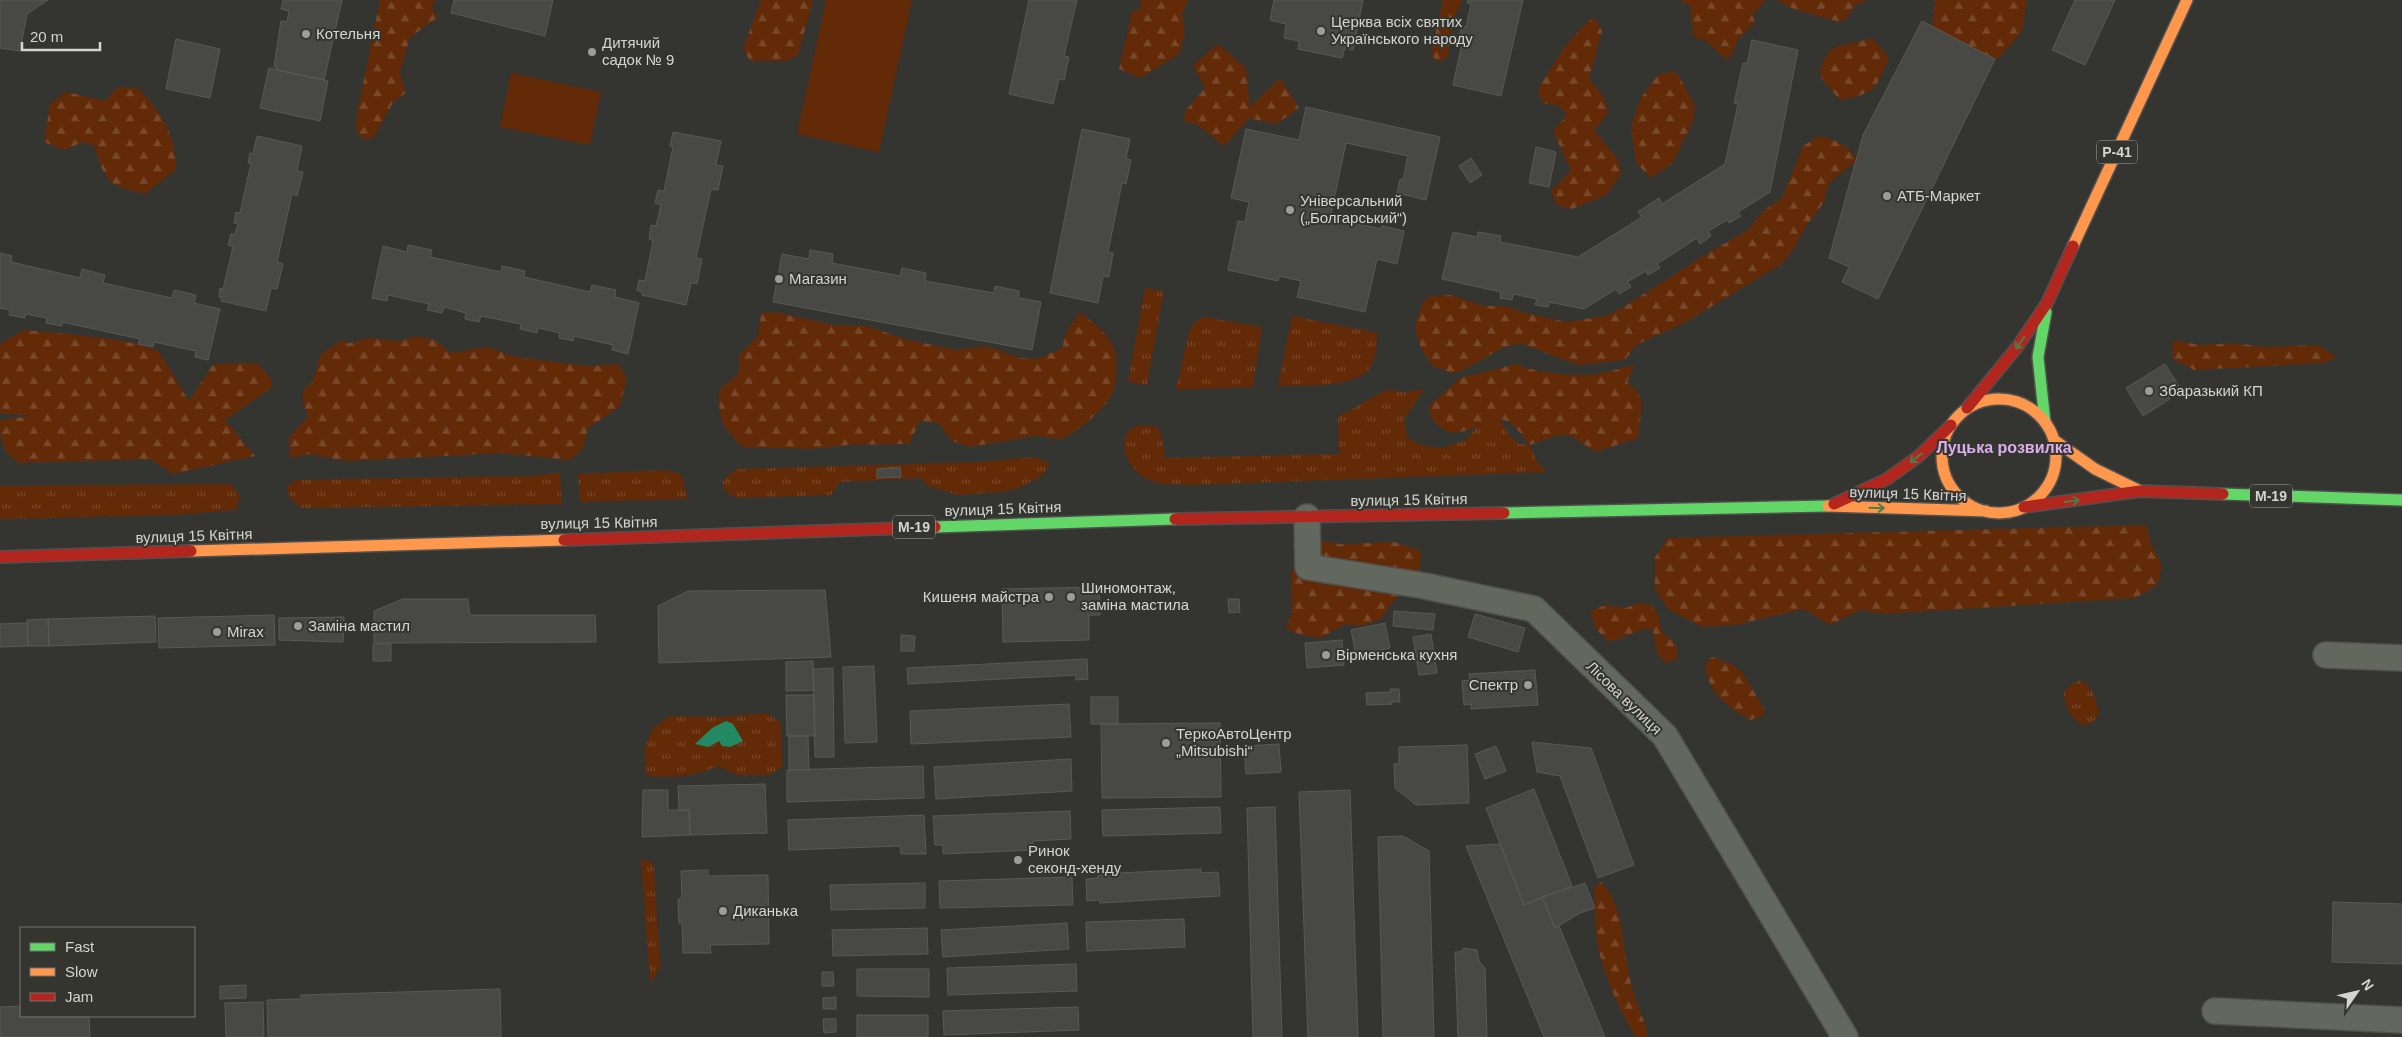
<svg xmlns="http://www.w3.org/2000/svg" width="2402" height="1037" font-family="Helvetica,sans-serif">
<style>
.grass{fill:url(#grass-tufts)}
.forest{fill:url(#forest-firs)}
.pitch{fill:#632a07}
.water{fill:#238965}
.building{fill:#484845;stroke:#595956}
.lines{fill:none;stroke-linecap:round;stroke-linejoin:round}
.street-casing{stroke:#50504f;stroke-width:28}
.fast-casing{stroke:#50504f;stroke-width:14}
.slow-casing{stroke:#50504f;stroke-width:14}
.jam-casing{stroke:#50504f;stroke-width:14}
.street{stroke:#63685f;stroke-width:25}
.fast{stroke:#63d668;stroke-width:11}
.slow{stroke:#ff974d;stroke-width:11}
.jam{stroke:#b3261e;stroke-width:11}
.oneway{stroke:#4a7d49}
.poi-dot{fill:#9c9c99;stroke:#353530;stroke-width:2}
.labels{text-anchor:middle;stroke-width:4;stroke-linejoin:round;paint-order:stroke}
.shield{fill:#353530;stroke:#a4a4a1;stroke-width:1}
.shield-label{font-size:14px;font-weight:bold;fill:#d4d4d1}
.poi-label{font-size:15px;fill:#d4d4d1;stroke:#353530;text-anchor:start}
.street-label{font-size:15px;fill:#d4d4d1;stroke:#353530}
.neighbourhood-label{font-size:16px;font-weight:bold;fill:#daadec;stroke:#353530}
</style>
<defs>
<pattern id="grass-tufts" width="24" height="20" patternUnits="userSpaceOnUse" patternTransform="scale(1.25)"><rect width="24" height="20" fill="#632a07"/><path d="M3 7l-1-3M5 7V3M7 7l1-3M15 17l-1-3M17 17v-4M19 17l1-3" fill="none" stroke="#78482a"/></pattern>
<pattern id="forest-firs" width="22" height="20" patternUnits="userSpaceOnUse" patternTransform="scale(1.25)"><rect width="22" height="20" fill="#632a07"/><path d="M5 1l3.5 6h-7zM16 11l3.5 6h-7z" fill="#78482a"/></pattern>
</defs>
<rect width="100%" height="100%" fill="#343431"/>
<path class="grass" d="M1145,288l19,3 -17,94 -19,-3z
M1292,316l86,17c-2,11 -2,24 -7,34 -14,22 -70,18 -93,19z
M1205,317l57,10 -9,60 -77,3 13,-58c4,-8 7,-13 16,-15z
M1424,389l-20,30 4,19 15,8 20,2 23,-8 11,-13 22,-10 8,15 10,11 13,2 7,17 10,10 -351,13c-14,-1 -36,1 -49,-6 -31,-17 -33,-64 10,-52l5,9 3,22 174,-4 -1,-37 48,-27 17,2z
M1033,457l17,6 -6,11 -24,14 -21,4 -41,3 -30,-9 -7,-8 -81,4 -9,13 -93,3 -12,-6 -4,-9 5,-7 10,-7 244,-7z
M663,470l18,4 7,25 -108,3 -2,-28z
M560,473l2,31 -259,4c-10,-5 -15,-10 -16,-22l9,-6 235,-4z
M226,484l6,1 8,11 -4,14 -60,5 -176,4v-33z
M2081,680c12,8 15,20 18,34l-8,10 -9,1c-13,-10 -17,-17 -18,-33l8,-8z
M766,713l15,10 1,44 -13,8h-32l-18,-9c-23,9 -47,14 -73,9l-1,-27 7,-19 17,-13 56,1z
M641,859l9,2 4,7 6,97 -5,13 -5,3z"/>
<path class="forest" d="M380,0h56l-4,6 5,12 -27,19 -10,34 5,23 -11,7 -21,37 -11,1 -6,-11 2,-19z
M761,0h52l-15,55 -12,6h-36l-7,-12z
M1141,0h47l-6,14 3,19 -6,21 -39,24 -21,-9 13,-57 8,-3z
M1443,0h19l-10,24 -4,32 -6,5 -7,-1 -4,-7z
M1680,0h86l-14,15 3,7 -17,17 -6,16 -7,4 -20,-19 -8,-1 -4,-5 -3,-28z
M1776,0h90l-2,3 -8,1 -9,14 -7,4 -44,-12z
M1935,0h92l-5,31 -23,27 -33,11 -34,-40z
M1594,17l8,14 -13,48 15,19 4,15 -14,17 24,30 3,15 -15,20 -34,14 -15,-4 -6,-14 20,-20 -18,-40 14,-16 -9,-10 -15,-2 -5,-13c16,-27 31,-54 56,-73z
M1873,38l16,20c-14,33 -14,35 -49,42l-19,-22 -1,-9 8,-17 8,-5z
M1218,44l28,24 4,39 30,-29 19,30 -23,16 -27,-6 -25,28 -28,-22 -11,-2 -1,-9 21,-25 -12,-23z
M1673,71l6,5 16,30 -2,15 -21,43 -22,14 -14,-16 -5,-35 9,-28 18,-24z
M118,87l20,1c24,25 37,45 38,81l-31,25c-39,-10 -39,-11 -51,-49l-11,-3 -19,8 -20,-8 6,-38 16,-12 39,9z
M1819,136c16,4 30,9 38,24l-28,23 -5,19 -22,30 -7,15 -12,16 -97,59 -50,23 -11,15 -47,5 -58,-22 -18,5 -42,24 -8,1 -19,-7 -11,-15 -6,-19v-10l7,-20 8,-6 19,-1 34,11h20l25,8 38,8 38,-6 17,-8 83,-53 43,-25 16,-20 18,-12 21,-52z
M774,312l59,13 34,1 41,14 50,10 29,-4 33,12 18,1 24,-11 4,-15 14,-21c12,10 28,21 34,36 4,12 3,41 -4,50 -11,16 -30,30 -47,41l-28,-3 -66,11 -17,-6 -14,-18 -18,-2 -11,23 -62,1 -37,4 -68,-2c-21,-22 -23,-26 -23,-57l20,-17v-18l19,-19 3,-23z
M24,330c28,3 115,8 135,22l30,49 23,-35 8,-2 37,-1 13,14 2,10 -47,33 30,36 -82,18 -23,-15 -130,4c-18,-9 -20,-24 -20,-43l31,-4 -31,-3v-69z
M418,336l19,5 13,12 37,-6 29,10 73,9 30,-2 8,17 -8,26 -31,21 -5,20 -13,12 -69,-7 -154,8 -38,-7 -19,4 -1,-21 19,-20 -6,-19 2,-9 8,-6 9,-29 21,-14 8,3 20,-5 29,3z
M2173,340l28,5 31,-2 36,4 50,-2 19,12 -13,6 -130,7 -22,-12z
M1517,364c17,9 62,13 81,10 12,-2 24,-7 37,-9l-8,17 12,11 3,13 -4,32 -43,14c-32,-23 -28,-20 -65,-7 -6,-7 -14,-19 -21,-23 -21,-11 -49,25 -70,4 -7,-6 -9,-11 -10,-20l31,-28z
M2146,525l5,18 11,24 -5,18 -22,13 -251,16 -24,-4 -30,15 -26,-16 -69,16 -33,2 -34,-18 -13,-19v-33l13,-19z
M1319,541l22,3 53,-2 27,9 -2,23 -28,30 -10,15 -19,7 -17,-2 -25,14 -18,-3 -16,-6 6,-19 -1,-37z
M1639,603l13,2 7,11 2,15 15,13 2,14 -12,5c-11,-8 -11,-19 -13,-32l-6,-3 -38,14 -13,-13 -6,-18 16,-6 20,3z
M1712,657l21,8 10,8 21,36 -1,7 -13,4c-19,-12 -37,-22 -43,-45 -2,-8 -2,-13 5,-18z
M1601,882c22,22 21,59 27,87 3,20 11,39 18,58l1,10h-11c-14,-21 -32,-62 -37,-86 -5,-20 -3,-43 -5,-63z"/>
<path class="pitch" d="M826,0h86l-33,152 -82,-18z
M511,73l90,19 -11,53 -90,-18z"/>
<path class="water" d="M726,721l7,3 10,17 -13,6 -8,-1 -3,-5 -11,6 -13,-3 17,-16z"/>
<path class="building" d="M0,0h48l-21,14 -7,37 -20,-3z
M283,0h59l-18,80 -48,-10 1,-3h-3l7,-46 6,1 2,-11 -8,-2z
M454,0h99l-8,36 -94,-23z
M1029,0h48l-13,56 5,1 -5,23 -5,-1 -6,25 -44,-10z
M1274,0h89l-10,50 -8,-2 -3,10 -44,-9 1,-8 -15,-3 2,-14 -16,-4z
M1468,0h55l-22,96 -48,-11 10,-46 -4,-1 3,-12 4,1 5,-23 -4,-1z
M2075,0h40l-30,65 -33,-15z
M1922,21l73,38 -117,240 -36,-17 7,-15 -20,-9 34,-123z
M176,39l44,10 -10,49 -44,-9z
M1752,40l46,10 -28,142 -32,20 3,4 -12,7 -2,-3 -19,11 3,5 -11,8 -3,-6 -40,26 3,4 -12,7 -2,-4 -19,11 4,5 -12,7 -3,-5 -32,20 -35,-7 -1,5 -13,-2 2,-6 -24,-5 -1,6 -12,-2 1,-6 -59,-13 11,-47 24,5 1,-5 23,4 -1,6 78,15 64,-40 -4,-5 21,-14 3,6 63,-40 13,-60 -4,-1 9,-40 4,1z
M269,68l59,13 -8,40 -60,-13z
M1306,107l134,30 -14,63 -29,-7 3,-14 3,1 5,-24 -62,-13 -16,75 51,11 1,-3 22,5 -7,33 -20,-5 -12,53 -68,-15 4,-16 -22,-5 -1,5 -50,-11 10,-49 7,1 4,-20 -18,-4 15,-69 53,11z
M1082,129l48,10 -4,20 5,1 -5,24 -4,-1 -14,69 5,1 -4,24 -6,-1 -5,27 -48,-10z
M673,132l48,9 -5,24 7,1 -5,24 -7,-1 -15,69 6,1 -5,25 -6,-1 -5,22 -44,-10v-3l-5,-2 2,-10 6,1 8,-40 -4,-2 2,-14 5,1 5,-21 -6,-2 3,-13 6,1 9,-44 -3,-1z
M257,136l45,10 -5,25 6,1 -6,24 -5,-2 -15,68 6,2 -6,25 -6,-1 -5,23 -45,-10 1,-4h-3l1,-9 3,1 10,-42 -5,-2 3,-11h4l3,-10 -4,-1 2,-11 4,1 11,-50h-3l2,-10 3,1z
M1536,147l20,5 -7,35 -20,-4z
M1471,158l11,17 -12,8 -11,-17z
M408,245l24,5 -2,7 71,15 1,-6 23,5 -1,6 66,15 2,-7 24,5 -1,7 24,6 -11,51 -16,-4 1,-5 -39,-9 -1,5 -14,-3 1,-5 -22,-5 -1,5 -17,-4 1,-5 -40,-8 -2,6 -14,-3 1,-6 -22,-6 -2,6 -15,-3 2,-6 -41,-9 -1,6 -15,-3 11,-52 24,6z
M810,250l23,4 -1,9 68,13 2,-8 24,5 -1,8 69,12 1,-7 24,5v7l22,4 -9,48 -259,-48 9,-48 27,5z
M0,253l12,3 -1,6 69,16 2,-9 23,6 -2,8 69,15 2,-8 22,5 -2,8 26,6 -12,51 -13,-3 1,-6 -42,-9 -1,5 -15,-3 2,-5 -78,-17v4l-16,-3 1,-5 -22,-4v4l-16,-3 1,-5 -10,-2z
M2165,364l14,22 -12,7 3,6 -27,17 -17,-28z
M900,467l1,10 -24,1v-9z
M1099,587l1,28h-11v25l-86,2 -1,-53z
M825,590l6,67 -172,6 -1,-57 30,-15z
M403,599h65l2,16h125l1,27 -222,1v-32z
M1228,599h11l1,13 -11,1z
M1394,611l41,3 -2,16 -40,-4z
M1475,614l50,14 -7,24 -50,-15z
M274,615l1,30 -116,3 -1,-30z
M155,616l1,26 -107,4 -1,-27z
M344,617l-1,25 -64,-2v-22z
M48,619l1,27h-21l-1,-26z
M27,623l1,23 -28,1v-23z
M1385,623l5,25 -34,7 -5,-25z
M1431,634l6,39 -18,2 -6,-38z
M901,635l14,1 -1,15h-13z
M1342,640l2,25 -37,3 -2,-25z
M373,644h18v17h-18z
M1087,659l1,20 -12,1v-5l-168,9 -1,-16z
M813,661l1,29 -28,1v-29z
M874,666l3,76 -32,1 -2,-76z
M833,668l1,89h-19l-2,-88z
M1535,670l3,35 -67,4v-5l-7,1 -2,-24 8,-1 -1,-6z
M1390,689h9l1,13h-9l1,2 -25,1 -1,-12 25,-1z
M786,695h28l1,41h-28z
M1091,697h27v27h-27z
M1069,704l2,33 -160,7 -1,-33z
M1220,723l1,74 -119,1 -1,-74z
M789,736h19l1,34h-20z
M1532,742l59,6 43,117 -36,13 -38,-102 -23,-4z
M1279,744l2,28 -35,2 -2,-28z
M1467,745l2,58 -53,2 -21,-17 -1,-24h5v-17z
M1496,746l10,25 -21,8 -10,-25z
M1071,759l1,32 -136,8 -2,-32z
M923,766l1,32 -137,4v-32z
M765,784l2,49 -77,2 -1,-25h-10l-1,-24z
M1534,789l38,97 -48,19 -38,-97z
M643,790h25v20h21l1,25 -48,2z
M1350,790l8,247h-50l-9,-245z
M1220,807l1,26 -118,3 -1,-26z
M1275,807l7,230h-29l-6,-229z
M1070,811l1,28 -38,2v9l-90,4v-9h-8l-2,-29z
M924,815l2,39h-25l-1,-8 -111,4 -1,-30z
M1403,836l26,15 5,186h-51l-5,-200z
M1500,844l24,61 18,-8 13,31 4,-2 46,111h-61l-78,-191z
M1201,869v4l17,-1 2,24 -120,7v-3l-13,1 -1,-22 12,-1v-4z
M708,870v6l60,-1 1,69 -59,1 1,8h-28l-1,-30h-3l-1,-24 4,-1 -1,-27z
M1072,877l1,28 -133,3 -1,-27z
M925,883v25l-94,2 -1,-25z
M1585,883l10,25 -15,5 -25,15 -13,-31z
M2333,902l69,2v60l-70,-2z
M1184,919l1,28 -98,4 -1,-29z
M1067,923l2,26 -126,8 -2,-27z
M927,928l1,26 -95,2 -1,-26z
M1464,948l13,2 2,11 6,7 2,69h-29l-3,-85h5z
M1076,964l1,27 -129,4 -1,-27z
M857,969h72v28l-72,-1z
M822,972h11l1,14h-12z
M246,985v13l-26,1v-13z
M500,989l1,48h-233l-1,-37 34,-1v-4z
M836,997v12h-13v-11z
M263,1002l1,35h-38l-1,-34z
M21,1006v10h68l1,21h-90v-30z
M1078,1007l1,23 -135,5 -1,-24z
M857,1015h71v22h-71z
M823,1019h13v13l-12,1z"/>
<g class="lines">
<defs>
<path id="street" d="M1307,517l1,50 117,19 109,23 131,127 180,301
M2326,655l76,3
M2215,1011l187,9"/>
<path id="fast" d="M2045,422l-7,-65 8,-45
M2223,494l179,6
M1504,513l324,-7
M935,527l240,-8"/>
<path id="slow" d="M2073,246l114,-246
M1942 456a57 57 0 1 1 114 0a57 57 0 1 1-114 0Z
M2054,440l41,29 45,22
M1828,506l158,5
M191,551l373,-11"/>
<path id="jam" d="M1967,408l51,-62 29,-43 26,-57
M1834,504l53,-25 32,-23 32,-31
M2024,507l116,-16 83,3
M1175,519l329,-6
M564,540l371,-13
M0,557l191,-6"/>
</defs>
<use href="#street" class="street-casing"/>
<use href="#fast" class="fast-casing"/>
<use href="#slow" class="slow-casing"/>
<use href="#jam" class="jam-casing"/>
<use href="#street" class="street"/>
<use href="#fast" class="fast"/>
<use href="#slow" class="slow"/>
<use href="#jam" class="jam"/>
</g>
<defs><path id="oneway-shaft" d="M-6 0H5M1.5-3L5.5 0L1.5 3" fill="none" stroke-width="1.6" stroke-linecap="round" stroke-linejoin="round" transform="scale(1.25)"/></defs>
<g class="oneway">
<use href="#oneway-shaft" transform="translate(2020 343) rotate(126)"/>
<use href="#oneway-shaft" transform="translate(1916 458) rotate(142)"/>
<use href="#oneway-shaft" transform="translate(2072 501) rotate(-8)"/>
<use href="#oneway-shaft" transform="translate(1877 508) rotate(2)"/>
</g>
<g class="poi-dot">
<circle cx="1321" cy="31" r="5"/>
<circle cx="306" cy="34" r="5"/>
<circle cx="592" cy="52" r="5"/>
<circle cx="1887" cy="196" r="5"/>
<circle cx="1290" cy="210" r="5"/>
<circle cx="779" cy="279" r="5"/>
<circle cx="2149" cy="391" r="5"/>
<circle cx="1049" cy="597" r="5"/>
<circle cx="1071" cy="597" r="5"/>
<circle cx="298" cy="626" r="5"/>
<circle cx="217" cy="632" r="5"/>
<circle cx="1326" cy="655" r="5"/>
<circle cx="1528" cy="685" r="5"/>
<circle cx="1166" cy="743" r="5"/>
<circle cx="1018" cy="860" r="5"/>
<circle cx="723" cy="911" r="5"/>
</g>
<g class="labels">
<g class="shield">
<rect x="2097" y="140.5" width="40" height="23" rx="4"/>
<rect x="2250" y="484.5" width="42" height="23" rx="4"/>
<rect x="893" y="515.5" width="42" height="23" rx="4"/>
</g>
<g class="shield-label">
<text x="2117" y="157">Р-41</text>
<text x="2271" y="501">М-19</text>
<text x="914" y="532">М-19</text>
</g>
<g class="poi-label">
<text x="1331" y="27">Церква всіх святих<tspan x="1331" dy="17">Українського народу</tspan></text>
<text x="316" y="39">Котельня</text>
<text x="602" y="48">Дитячий<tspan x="602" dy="17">садок № 9</tspan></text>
<text x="1897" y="201">АТБ-Маркет</text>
<text x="1300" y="206">Універсальний<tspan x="1300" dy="17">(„Болгарський“)</tspan></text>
<text x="789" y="284">Магазин</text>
<text x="2159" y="396">Збаразький КП</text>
<text x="1081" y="593">Шиномонтаж,<tspan x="1081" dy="17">заміна мастила</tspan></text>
<text x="1039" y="602" text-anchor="end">Кишеня майстра</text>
<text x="308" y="631">Заміна мастил</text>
<text x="227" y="637">Mirax</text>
<text x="1336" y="660">Вірменська кухня</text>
<text x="1518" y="690" text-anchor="end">Спектр</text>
<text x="1176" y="739">ТеркоАвтоЦентр<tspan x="1176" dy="17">„Mitsubishi“</tspan></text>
<text x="1028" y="856">Ринок<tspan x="1028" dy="17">секонд-хенду</tspan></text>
<text x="733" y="916">Диканька</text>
</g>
<g class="street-label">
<text transform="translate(1908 494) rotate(2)" y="5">вулиця 15 Квітня</text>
<text transform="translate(1409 500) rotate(-1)" y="5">вулиця 15 Квітня</text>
<text transform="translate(1003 509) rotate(-2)" y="5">вулиця 15 Квітня</text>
<text transform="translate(599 523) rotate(-1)" y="5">вулиця 15 Квітня</text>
<text transform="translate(194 536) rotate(-2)" y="5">вулиця 15 Квітня</text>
<text transform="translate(1624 698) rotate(44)" y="5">Лісова вулиця</text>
</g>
<g class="neighbourhood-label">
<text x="2004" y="453">Луцька розвилка</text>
</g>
</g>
<rect x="20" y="927" width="175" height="90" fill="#353530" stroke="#757570"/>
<rect x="30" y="943" width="25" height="8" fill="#63d668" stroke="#757570"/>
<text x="65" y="952" font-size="15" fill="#d4d4d1">Fast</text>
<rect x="30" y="968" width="25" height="8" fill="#ff974d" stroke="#757570"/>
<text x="65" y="977" font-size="15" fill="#d4d4d1">Slow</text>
<rect x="30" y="993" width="25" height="8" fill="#b3261e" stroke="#757570"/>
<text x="65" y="1002" font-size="15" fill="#d4d4d1">Jam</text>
<g transform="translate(2357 992) rotate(56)" stroke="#353530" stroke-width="4" paint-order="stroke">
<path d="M0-4L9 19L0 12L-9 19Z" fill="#d4d4d1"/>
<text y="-8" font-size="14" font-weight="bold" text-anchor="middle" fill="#d4d4d1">N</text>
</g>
<path d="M22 42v8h78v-8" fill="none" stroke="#d4d4d1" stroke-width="2.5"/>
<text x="30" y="42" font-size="15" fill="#d4d4d1" stroke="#353530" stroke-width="4" paint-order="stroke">20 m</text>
</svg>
